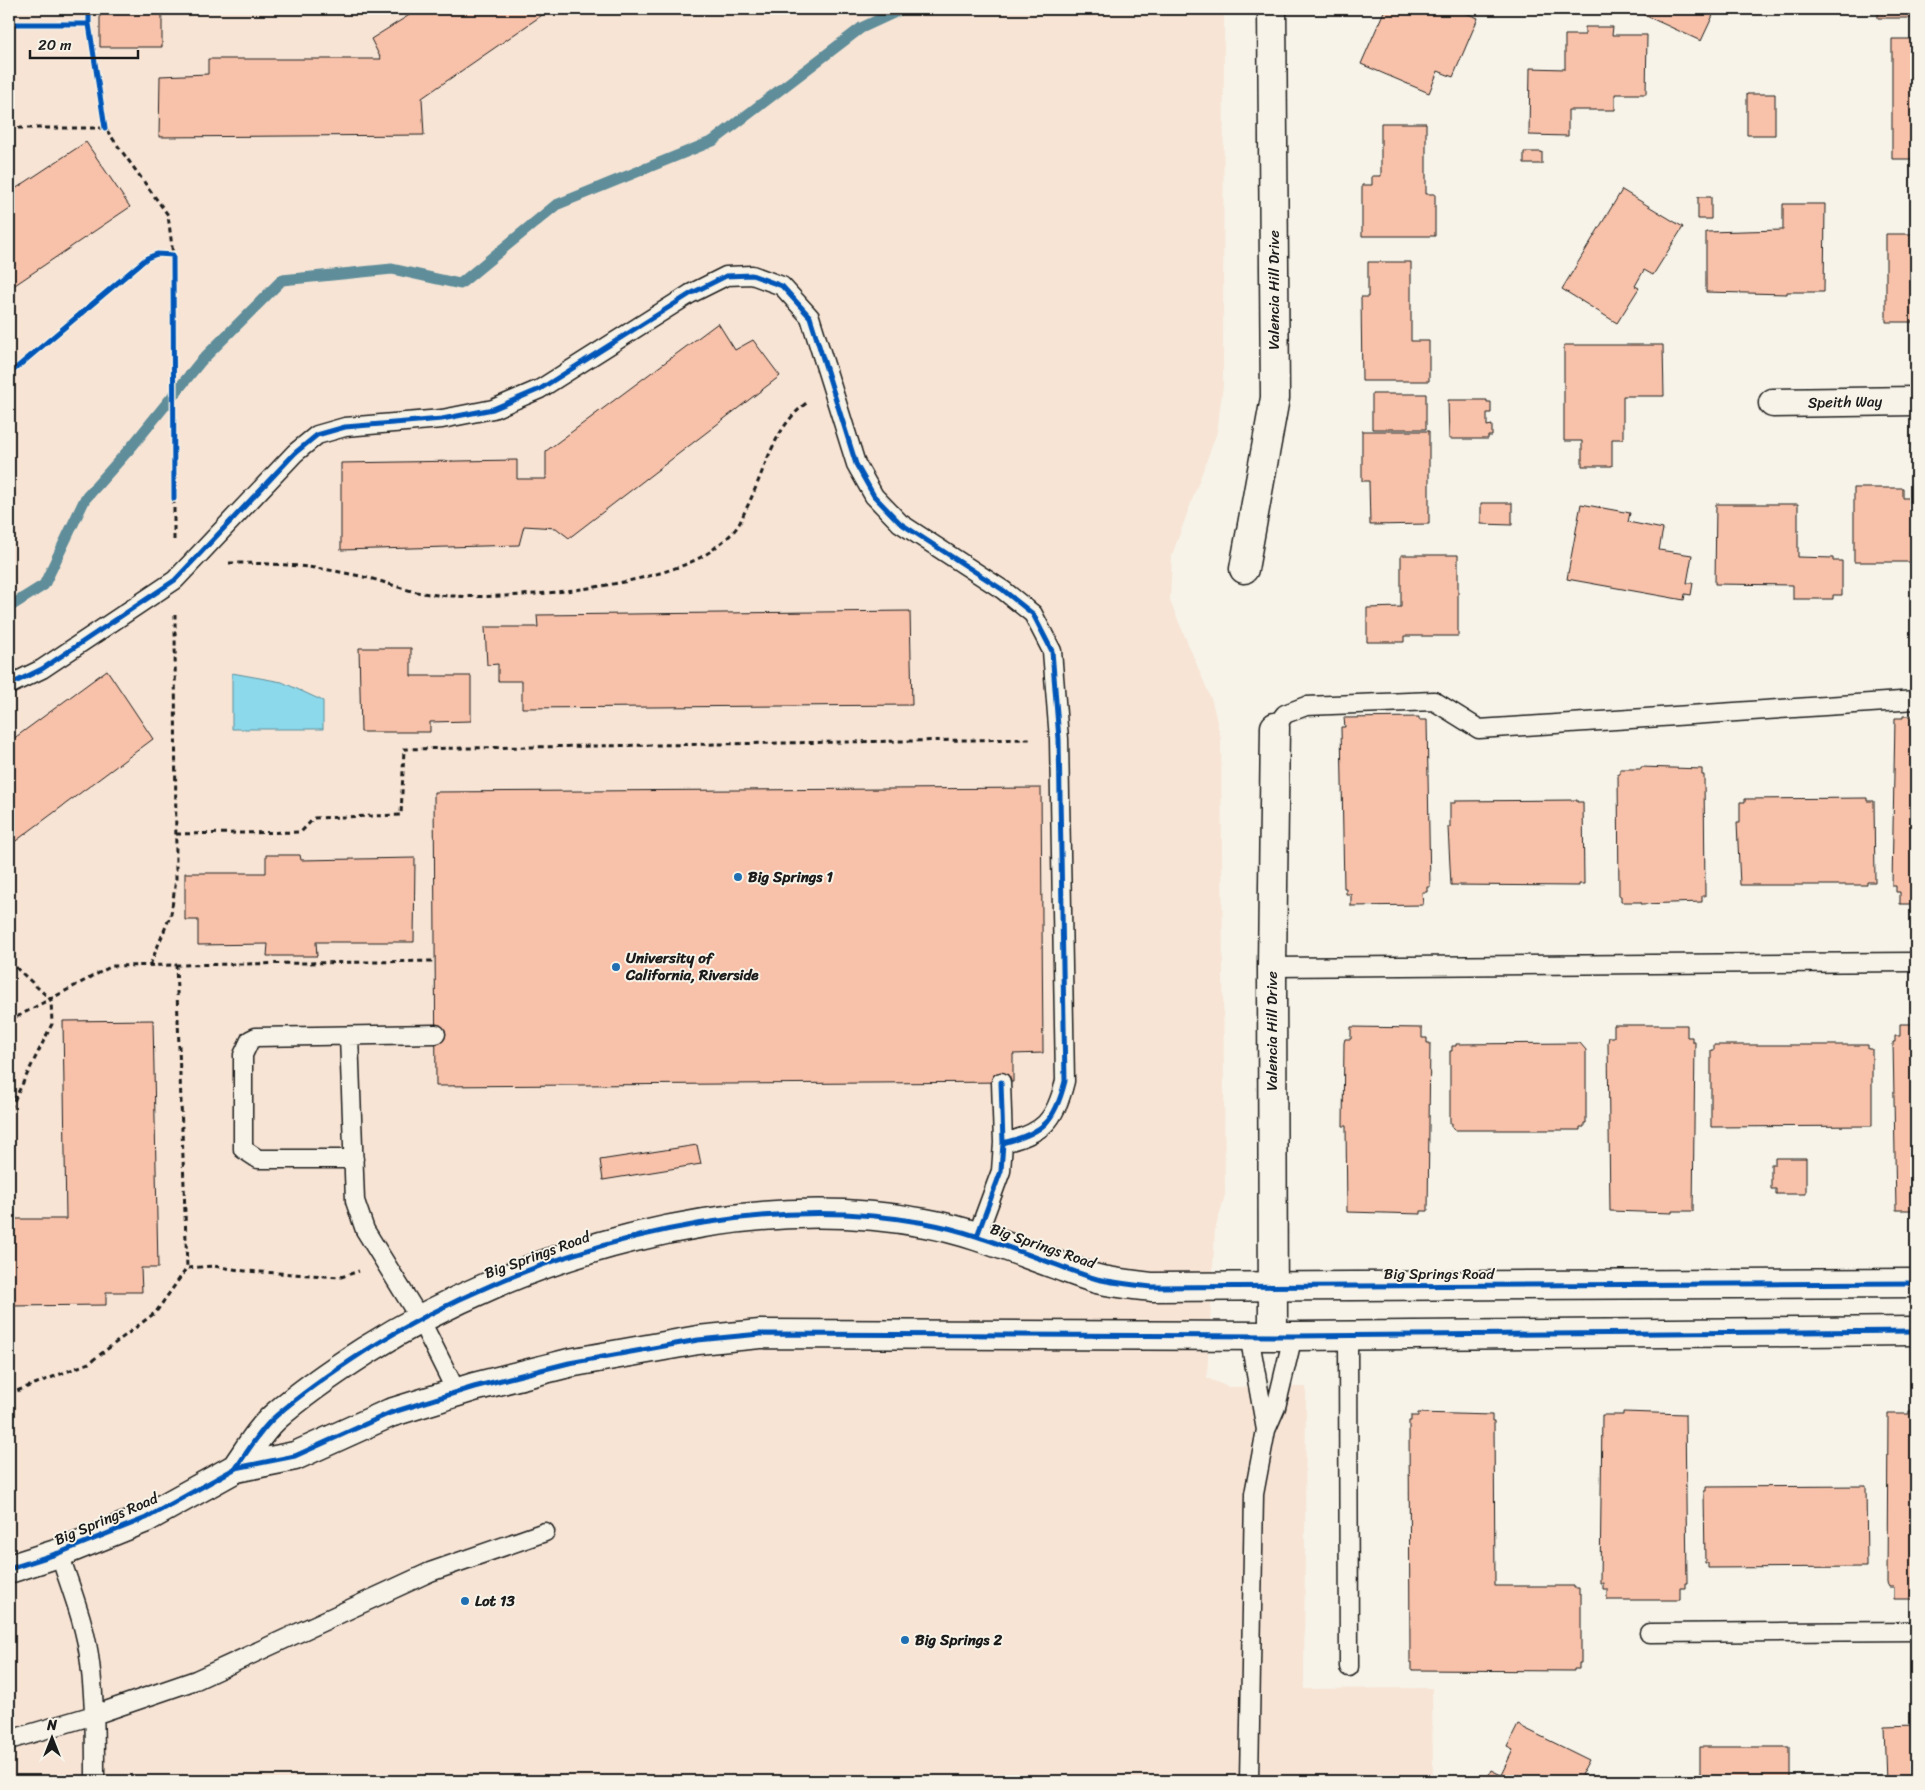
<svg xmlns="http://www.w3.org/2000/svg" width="1925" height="1790" font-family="Sriracha,sans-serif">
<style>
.built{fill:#f7e4d5}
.water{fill:#8cd9ec;stroke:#5f8d99}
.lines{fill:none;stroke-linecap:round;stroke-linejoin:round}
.stream{stroke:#5f8d99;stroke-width:11}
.building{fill:#f8c2aa;stroke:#1c1c1c}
.service-casing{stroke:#1c1c1c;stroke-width:21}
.minor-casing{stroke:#1c1c1c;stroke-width:31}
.tertiary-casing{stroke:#1c1c1c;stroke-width:31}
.path{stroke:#1c1c1c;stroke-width:3;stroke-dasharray:5 4;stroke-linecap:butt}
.service{stroke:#f7f3e8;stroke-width:18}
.minor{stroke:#f7f3e8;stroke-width:28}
.tertiary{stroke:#f7f3e8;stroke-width:28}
.cycleway-casing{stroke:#f7f3e8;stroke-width:8}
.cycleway{stroke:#0057b8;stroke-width:5}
.poi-dot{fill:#1f6fb2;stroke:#f7f3e8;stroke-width:2}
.labels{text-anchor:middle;stroke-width:4;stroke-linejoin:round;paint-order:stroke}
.street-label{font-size:15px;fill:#1c1c1c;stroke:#f7f3e8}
.poi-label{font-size:15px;font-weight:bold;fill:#1c1c1c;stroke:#f7f3e8;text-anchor:start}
</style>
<rect width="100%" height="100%" fill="#f7f3e8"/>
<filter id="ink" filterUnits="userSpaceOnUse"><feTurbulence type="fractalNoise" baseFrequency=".02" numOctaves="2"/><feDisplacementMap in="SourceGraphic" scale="10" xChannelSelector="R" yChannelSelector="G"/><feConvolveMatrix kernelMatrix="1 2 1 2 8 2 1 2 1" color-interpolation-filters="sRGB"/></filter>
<g filter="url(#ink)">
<path class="built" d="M9,9h1215l-1,376 -6,47 -45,123 -2,46 42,100 9,38 4,456 -10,35 -8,148 21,9h78l-2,302 128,-1 1,93h-1424z"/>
<path class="water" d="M232,673l50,9 41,19v28h-91z"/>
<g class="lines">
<path class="stream" d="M9,607l35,-22 41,-86 48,-54 68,-84 81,-81 110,-11 68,15 96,-79 157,-64 148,-113 41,-19"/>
</g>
<path class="building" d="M100,9h62v38h-62z
M419,9h132l-129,89 2,37 -265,2 1,-61 48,-2v-15h173l-10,-20z
M1385,9h10l10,4 2,-4h49l22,9 -25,59 -15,-6 -9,22 -68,-29z
M1631,9h85l-15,32z
M1878,9h38v9h-38z
M1585,27h28l-1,8h35l-1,59h-31v16h-47v26l-39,-1 1,-67 35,1v-34h20z
M1892,39h24v120h-24z
M1747,94h28v41h-28z
M1381,123h45v71h9v42h-73v-51h10v-9h9z
M86,142l44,65 -121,82v-96z
M1524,152h18v12h-18z
M1622,190l61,37 -30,48 -9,-5 -9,16 4,2 -22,35 -55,-34z
M1698,197h13v22h-13z
M1915,198l1,124h-30v-88h29z
M1783,204h42l-1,88h-37v2l-81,-2v-60l77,-2z
M1368,262h43v79h18v40h-67l-1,-84h7z
M718,323l17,27 18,-10 27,36 -211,162 -13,-10 -32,-2 -5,19 -178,5v-87l176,-3v19h29v-28z
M1564,345h99l1,51h-41v43h-11v27h-30v-25h-18z
M1372,394h54v35h-54z
M1448,400h39v2h4v11h-4v13l5,-1v11h-4v3h-39z
M1362,431h67v93l-59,1 -1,-44h-7z
M1854,488h49v10h13v64h-62z
M1481,503h31v22l-31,-1z
M1581,504l49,9 -2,9 35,7 -4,21 33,5 -5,28h6l-2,12 -6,-1 -1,6 -117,-21z
M1716,504h82v53l35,1v3h9v34h-9v4h-40v-14l-78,-1z
M1401,555h57v81h-54v6h-37v-34l34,-1z
M910,611l2,94 -390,3v-27h-24v-17l-11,1 -2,-38h53l-1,-12z
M359,648h52v28h60v45l-41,1v10h-69z
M107,670l46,69 -144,107v-104z
M1903,716h13v188h-16v-12h-4v-6h-4l3,-168h8z
M1419,717v3h8l3,167h-3v5h-5l1,13 -72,1v-12h-5v-6h-2l-3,-161h4l-1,-9z
M1641,767l61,2v6h2l1,121h-3v6l-61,2v-2h-20v-6h-2l-1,-122h2v-5h21z
M1041,788l2,265 -30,1v28l-577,4 -2,-294z
M1867,798v3h7l1,81h-8v3h-127l-3,-62h3v-21h5v-3z
M1577,800v2h6l1,82h-5v2l-128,-1 -3,-58h2v-24h5v-2z
M266,855h34l1,5 114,-2 -1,84h-98l1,14h-50l1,-12 -70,1v-25h-13v-47h81z
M153,1020l5,248h-17l1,24h-36v13l-97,1v-87h57l-3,-198z
M1900,1024h16v188v-2h-20l-3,-168h2v-6h5z
M1614,1025h73v12h5v5h3l-2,169h-21v2l-62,-2 -2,-169 1,-5h5z
M1351,1027l71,1v10h5v5h3l-2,168h-7v3l-74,-2 -1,-86h-3l1,-83 1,-4h6z
M1580,1043l6,7v73h-2v4h-4v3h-126l-2,-2v-5l-2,1v-73h2v-5h4v-2z
M1714,1045h154v4h4v77l-161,1v-77h3z
M697,1145l4,19 -98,16 -3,-20z
M1775,1158h31v36h-30v-5h-5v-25h4z
M1909,1411h7v188h-22v-12h-5l-2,-4 1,-169h21z
M1623,1412l62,2 2,169h-2v5h-5v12h-73v-11h-4v-6h-3l2,-168h21z
M1418,1413l74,2v6h2l1,165h79v2h5v6h2v69h-2v6h-5v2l-162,-1v-8h-2l-1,-241h2v-5h7z
M1866,1486l1,81 -159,1v-5h-3l-1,-72h2v-4z
M1518,1725l71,35 -8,15 12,6h-107l5,-11 10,5 12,-25 -6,-3z
M1916,1725v56h-30l-2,-55z
M1700,1747h90v34h-90z"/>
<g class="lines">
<defs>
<path id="service" d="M9,685l33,-16 133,-89 120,-127 22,-18 28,-8 97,-8 51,-10 47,-20 150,-95 36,-18 26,-1 30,11 28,31 46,147 18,32 26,27 103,67 30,24 19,37 7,88 6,342c-10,41 -22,52 -62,62
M1275,727l10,-13 21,-8 128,-5 45,28 437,-29
M1272,967l644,-5
M349,1036l6,165 10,29 55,89 37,74
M354,1159h-96l-15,-10v-94l7,-15 6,-3 180,-3
M977,1236l24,-65 2,-28 -2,-61
M1249,1335l17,95 10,-23 17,-71
M1348,1335l1,332
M59,1553c12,36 27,73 31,110 5,39 5,79 5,118
M1649,1633l267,-2
M9,1740l85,-25 102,-35 234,-108 115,-40
M1249,1781l5,-287 12,-64"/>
<path id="minor" d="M1773,403l143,-2
M1244,569l31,-171 -3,-389
M1273,1335l-1,-368 3,-240"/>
<path id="tertiary" d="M236,1468c12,-17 24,-38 40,-52 27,-24 58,-45 89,-65 157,-99 375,-162 560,-128 45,8 87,26 129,41 14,5 29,11 43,15 18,4 37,6 55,8l764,-4
M9,1569l50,-16 87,-35 90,-50 59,-12 95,-43 84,-26 95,-24 129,-23 62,-6 533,2 623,-5"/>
</defs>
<use href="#service" class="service-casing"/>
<use href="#minor" class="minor-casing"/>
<use href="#tertiary" class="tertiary-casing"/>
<path class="path" d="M9,24h80v-15
M89,24l16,104
M9,128h96l63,87 5,40
M174,499v42
M229,563c48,0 88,3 135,14 20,4 39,13 58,16 66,11 235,-4 289,-42 7,-6 17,-13 23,-20 5,-5 8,-13 11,-20 19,-36 27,-84 63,-109
M176,834l125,-2 13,-14 87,-3 3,-66 628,-10
M9,961l42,39 1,24 -43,87
M176,964l11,304
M150,965l21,-51 5,-35 -1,-264
M9,1021l103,-55 323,-5
M9,1394l80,-31 67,-51 31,-44 27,-2 31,5 96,6 18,-6"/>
<use href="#service" class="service"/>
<use href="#minor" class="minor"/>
<use href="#tertiary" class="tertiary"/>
<defs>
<path id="cycleway" d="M9,24h80v-15
M89,24l16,104
M9,374l138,-116 10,-4 16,1 1,244
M9,685l33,-16 133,-89 120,-127 22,-18 28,-8 97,-8 51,-10 47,-20 150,-95 36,-18 26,-1 30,11 28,31 46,147 18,32 26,27 103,67 30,24 19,37 7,88 6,342c-10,41 -22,52 -62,62
M977,1236l24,-65 2,-28 -2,-61
M236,1468c12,-17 24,-38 40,-52 27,-24 58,-45 89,-65 157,-99 375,-162 560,-128 45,8 87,26 129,41 14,5 29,11 43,15 18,4 37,6 55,8l764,-4
M9,1569l50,-16 87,-35 90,-50 59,-12 95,-43 84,-26 95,-24 129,-23 62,-6 533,2 623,-5"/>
</defs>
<use href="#cycleway" class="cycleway-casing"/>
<use href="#cycleway" class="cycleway"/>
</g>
</g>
<g class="poi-dot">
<circle cx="738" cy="877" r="5"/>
<circle cx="616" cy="967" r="5"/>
<circle cx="465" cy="1601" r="5"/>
<circle cx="905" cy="1640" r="5"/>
</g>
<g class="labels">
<g class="street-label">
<text transform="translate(1274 290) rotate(-90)" y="5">Valencia Hill Drive</text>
<text transform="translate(1845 402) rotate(-1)" y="5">Speith Way</text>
<text transform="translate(1272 1031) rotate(-90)" y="5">Valencia Hill Drive</text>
<text transform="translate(1043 1246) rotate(19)" y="5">Big Springs Road</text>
<text transform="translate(537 1255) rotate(-20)" y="5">Big Springs Road</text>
<text x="1439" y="1279">Big Springs Road</text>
<text transform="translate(106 1519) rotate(-23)" y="5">Big Springs Road</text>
</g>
<g class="poi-label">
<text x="748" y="882">Big Springs 1</text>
<text x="626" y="963">University of<tspan x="626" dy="17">California, Riverside</tspan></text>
<text x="475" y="1606">Lot 13</text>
<text x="915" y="1645">Big Springs 2</text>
</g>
</g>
<rect width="1925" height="1790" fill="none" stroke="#f7f3e8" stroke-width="30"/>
<rect x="15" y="15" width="1895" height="1760" fill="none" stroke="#1c1c1c" stroke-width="2" filter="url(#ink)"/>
<g transform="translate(52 1738)" stroke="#f7f3e8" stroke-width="4" paint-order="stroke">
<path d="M0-4L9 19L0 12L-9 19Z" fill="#1c1c1c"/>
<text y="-8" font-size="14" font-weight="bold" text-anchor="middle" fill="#1c1c1c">N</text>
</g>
<path d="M30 50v8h108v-8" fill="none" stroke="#1c1c1c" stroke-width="2.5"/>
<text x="38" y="50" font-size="15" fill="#1c1c1c" stroke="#f7f3e8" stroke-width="4" paint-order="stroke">20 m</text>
</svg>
